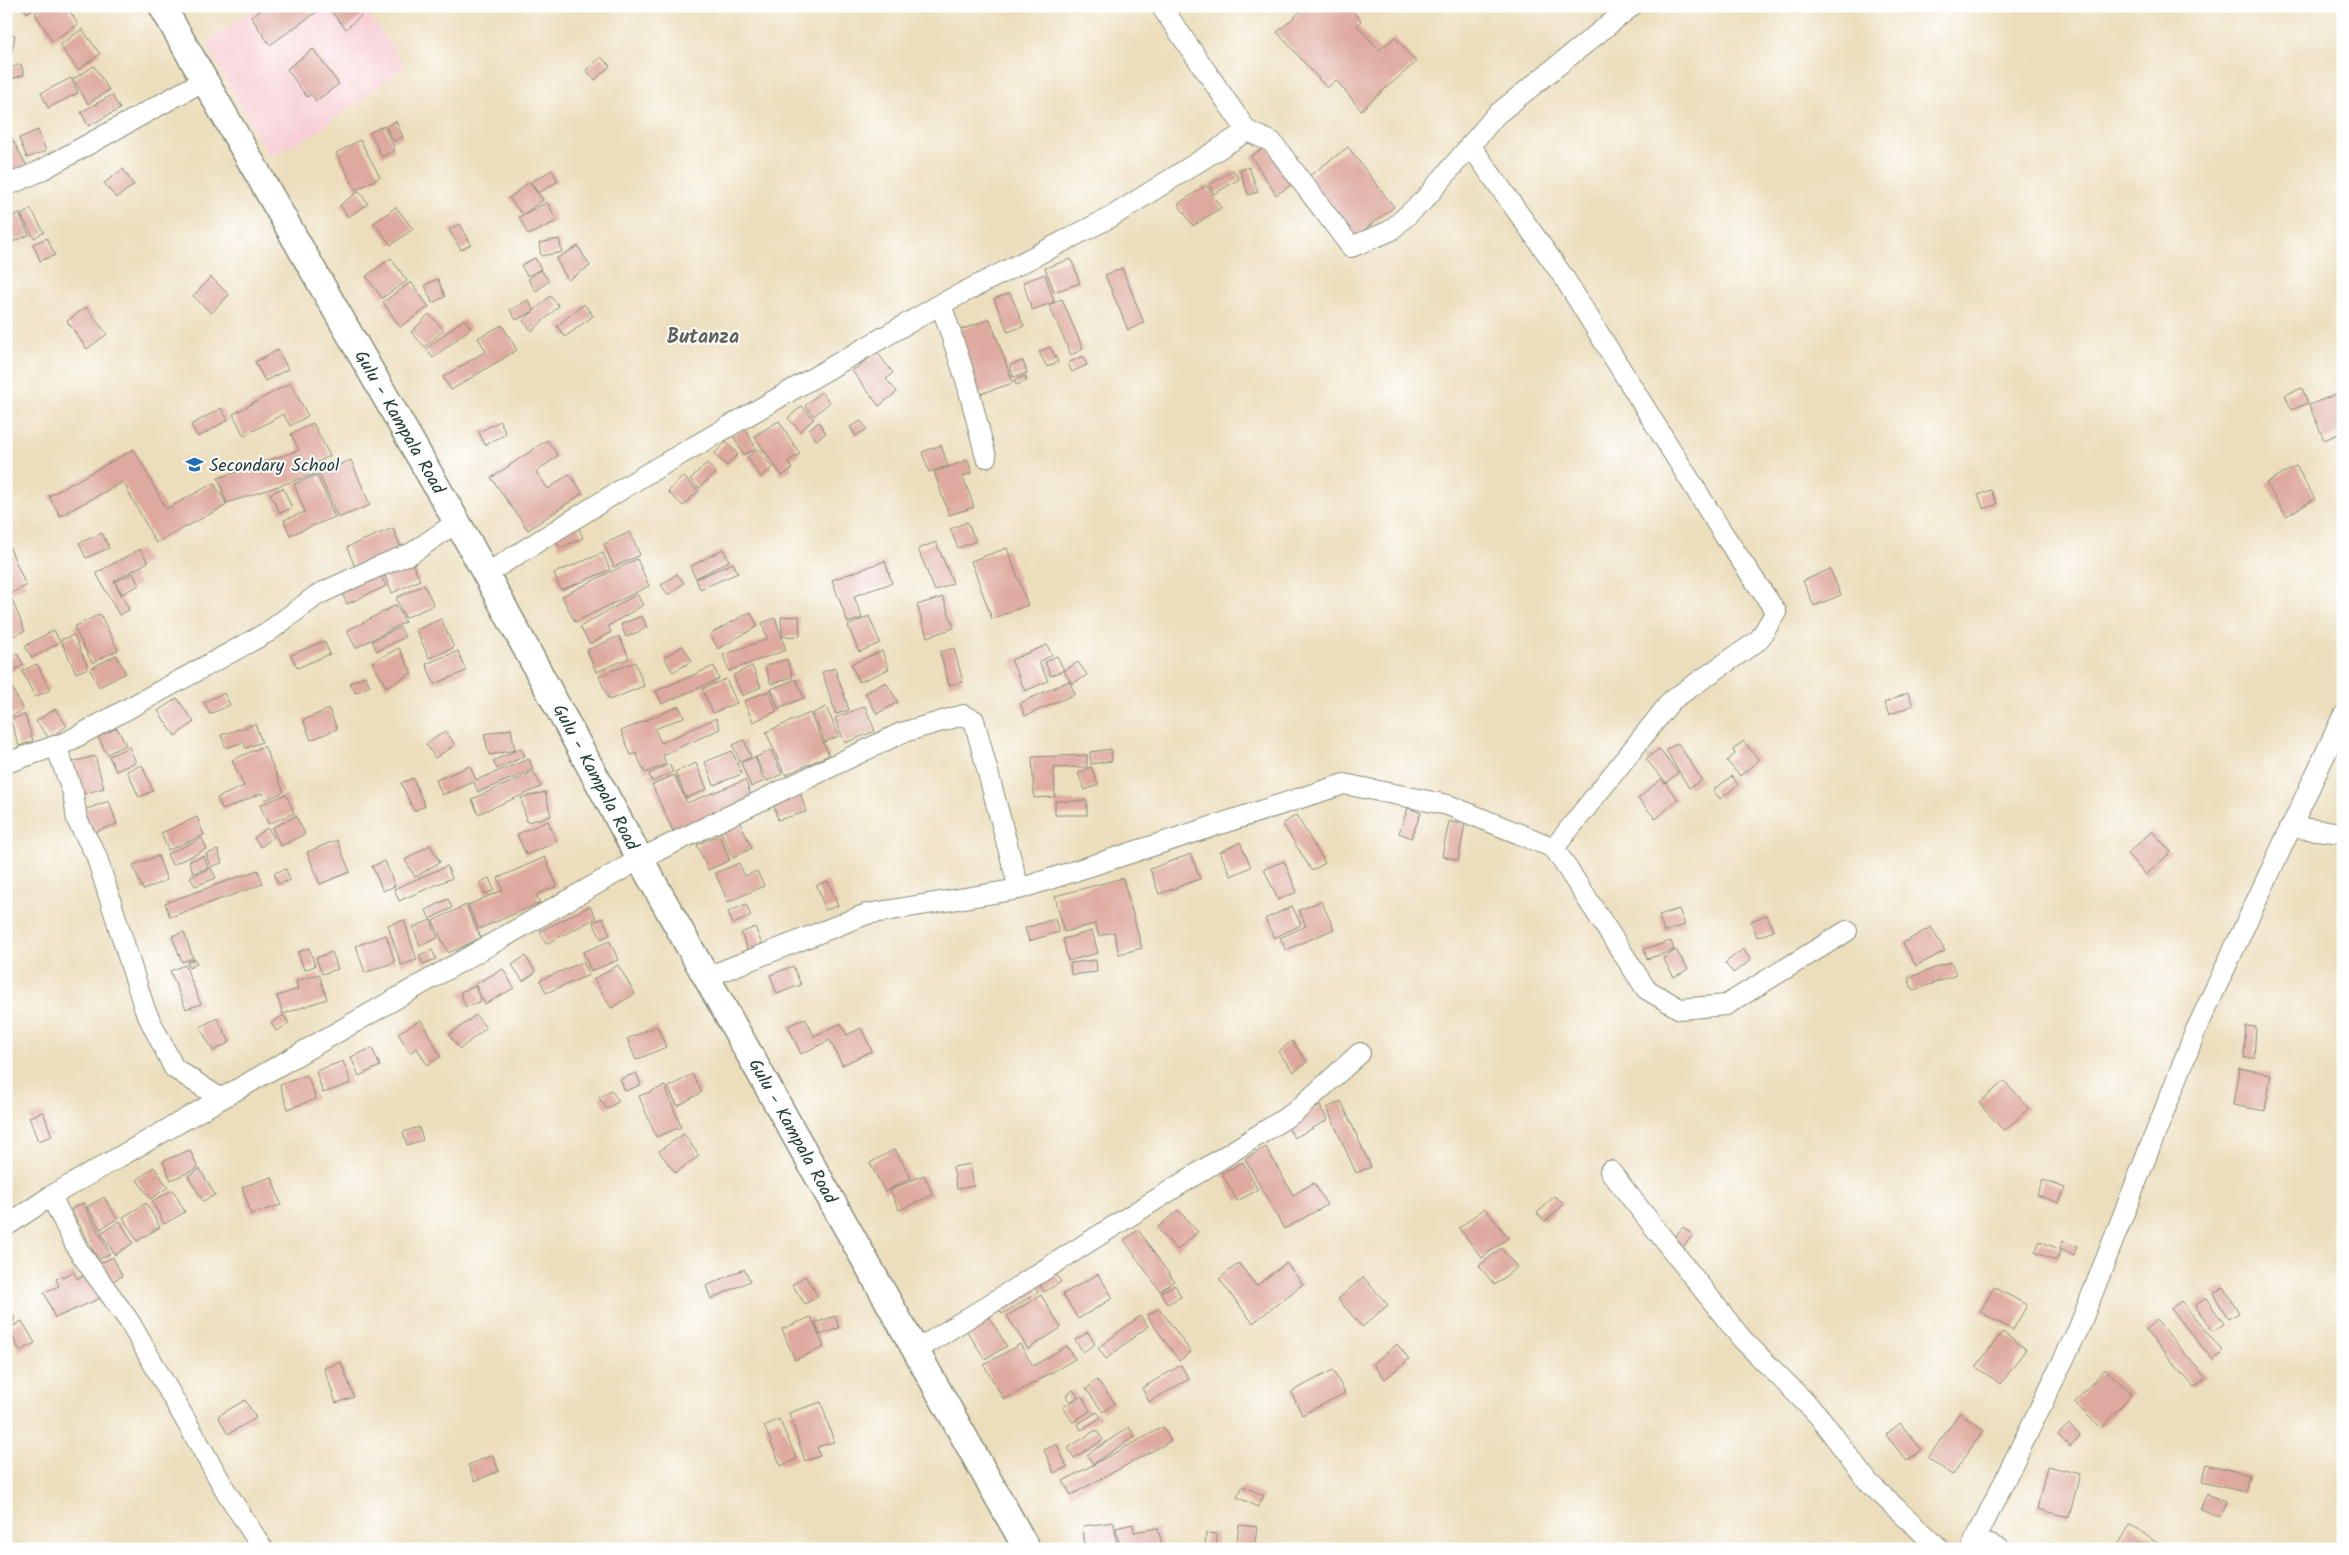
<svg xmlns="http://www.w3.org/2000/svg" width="2349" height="1555" font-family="Kalam,sans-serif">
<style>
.built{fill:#f7cfd4}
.building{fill:#dea99e}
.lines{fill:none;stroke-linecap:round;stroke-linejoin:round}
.minor-casing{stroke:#868e78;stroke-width:22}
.major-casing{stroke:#868e78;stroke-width:29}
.minor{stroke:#fff;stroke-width:20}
.major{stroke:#fff;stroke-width:26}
.labels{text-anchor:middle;stroke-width:4;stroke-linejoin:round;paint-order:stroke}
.street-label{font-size:18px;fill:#1f3d34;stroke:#fff}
.poi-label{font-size:18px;fill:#1f3d34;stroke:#fff;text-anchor:start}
.quarter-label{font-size:20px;font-weight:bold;fill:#626359;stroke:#fff}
</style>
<rect width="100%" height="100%" fill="#fff"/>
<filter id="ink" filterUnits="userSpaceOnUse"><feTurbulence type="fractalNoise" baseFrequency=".02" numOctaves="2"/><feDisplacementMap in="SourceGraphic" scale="10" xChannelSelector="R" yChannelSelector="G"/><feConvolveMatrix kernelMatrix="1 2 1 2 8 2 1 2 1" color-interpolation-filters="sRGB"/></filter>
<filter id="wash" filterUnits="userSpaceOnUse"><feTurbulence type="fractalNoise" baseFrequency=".0096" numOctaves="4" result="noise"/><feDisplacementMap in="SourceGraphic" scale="20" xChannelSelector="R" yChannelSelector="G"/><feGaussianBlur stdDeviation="1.12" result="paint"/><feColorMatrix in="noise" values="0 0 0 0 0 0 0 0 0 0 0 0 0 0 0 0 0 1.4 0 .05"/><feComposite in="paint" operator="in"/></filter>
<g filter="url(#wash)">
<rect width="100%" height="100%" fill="#ecdebc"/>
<path class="built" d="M258,6h105l42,60 -90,68 -46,23 -63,-114z"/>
<g id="blocks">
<path class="building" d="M23,6h15l-11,7z
M45,6h22l11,19 -26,16 -17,-28z
M266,6h59l-55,39 -19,-28z
M358,6l6,7 -18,16 -19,-22z
M1307,6h42l12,15 -4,4 22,25 16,-13 21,25 -55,48 -25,-30 -9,8 -50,-56z
M82,29l18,25 -22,16 -18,-25z
M6,33l9,2 -3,17 -6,-1z
M313,49l26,35 -23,17 -5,-7 -4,3 -20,-28z
M601,57l9,9 -15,14 -9,-10z
M21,64l3,11 -13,4 -3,-10z
M94,66l15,24 -21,14 -15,-25z
M71,78l7,15 -30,15 -7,-15z
M112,95l8,14 -32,17 -7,-14z
M396,121l7,16 -10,4 -7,-15z
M384,126l11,24 -13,7 -12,-25z
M6,128l21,38 -21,12z
M38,130l8,21 -19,7 -8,-20z
M360,140l20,37 -24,13 -20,-37z
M1267,146l24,39 -15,10 -25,-39z
M1348,147l46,60 -43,33 -46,-61z
M1249,167l9,25 -10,3 -8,-25z
M123,169l11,16 -18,13 -12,-15z
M552,170l6,11 -20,12 -7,-11z
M1233,170l6,9 -25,15 -5,-9z
M529,182l14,18 -19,14 23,-12 10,19 -29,14 -9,-18 4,-2 -14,-17z
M1206,185l15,23 -28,18 -15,-22z
M359,191l9,13 -20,13 -8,-12z
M396,207l17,22 -22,16 -17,-22z
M31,209l13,23 -10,6 -13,-23z
M19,213l10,22 -23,10v-26z
M460,224l11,20 -10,6 -12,-20z
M47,238l8,17 -15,6 -7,-17z
M559,239l3,13 -21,4 -2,-13z
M578,246l12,20 -22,14 -12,-21z
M391,258l16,23 -25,17 -16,-22z
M535,258l6,11 -14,7 -6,-11z
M1071,259l9,24 -26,9 -9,-24z
M1122,268l22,55 -16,7 -23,-55z
M541,270l8,11 -13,10 -8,-12z
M1045,274l9,28 -22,8 -9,-28z
M211,277l18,18 -18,18 -18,-17z
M438,279l7,18 -13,6 -7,-18z
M411,282l18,25 -29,20 -17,-25z
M1010,293l14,33 -16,6 -14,-33z
M550,296l9,10 -27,25 -9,-10z
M1062,299l21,50 -12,6 -22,-50z
M528,300l6,11 -18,9 -6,-10z
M584,304l9,12 -28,21 -8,-11z
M86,307l21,27 -20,15 -20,-28z
M429,314l15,16 -19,17 -14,-15z
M464,319l7,9 -38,30 -7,-9z
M990,319l23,64 -36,12 -22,-63z
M502,325l15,25 -66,40 -8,-13 43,-26 -8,-13z
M1050,347l8,15 -11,5 -8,-15z
M278,350l10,19 -23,12 -10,-19z
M877,352l16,21 -7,6 11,13 -18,14 -27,-35z
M1083,356l4,9 -15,7 -4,-9z
M1023,361l4,12 -14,4 -3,-12z
M1025,376l2,5 -11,4 -2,-5z
M290,383l18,33 -18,10 -7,-12 -39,22 -11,-22z
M2302,388l6,15 -16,7 -7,-15z
M821,392l9,10 -16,14 -9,-10z
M2339,393l4,9v30l-19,8 -15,-35z
M802,406l12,13 -14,12 -12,-13z
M221,408l7,12 -30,17 -7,-12z
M500,421l6,13 -21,11 -6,-13z
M779,421l21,33 -12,7 4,8 -10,7 -28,-40z
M861,421l6,8 -11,7 -6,-9z
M819,422l7,11 -10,7 -7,-11z
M313,423l17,33 -18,9 3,9 -88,29 -9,-25 81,-28 -8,-16z
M746,429l10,20 -13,6 -10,-20z
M547,440l11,16 -22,16 12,17 21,-15 14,19 -55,37 -37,-52z
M726,442l12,12 -11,12 -13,-12z
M941,445l7,21 -19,6 -7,-20z
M134,449l32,60 48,-26 13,22 -71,38 -33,-61 -63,34 -11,-20z
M759,449l13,19 -11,9 -14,-20z
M351,460l19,45 -32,13 -19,-45z
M968,460l4,13 -9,3 11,31 -25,8 -15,-43z
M707,463l9,10 -17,15 -9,-9z
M2296,466l19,33 -29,17 -20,-33z
M317,475l18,42 -45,18 -6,-15 21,-8 -11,-28z
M683,476l15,15 -15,15 -15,-14z
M283,488l9,20 -12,5 -10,-19z
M1991,490l6,14 -13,5 -6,-14z
M967,522l9,19 -18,7 -8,-19z
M578,526l5,12 -23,10 -6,-11z
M393,528l10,25 -46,19 -10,-25z
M630,532l10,23 -26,12 -10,-23z
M102,533l7,15 -23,10 -7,-15z
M936,542l17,41 -18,8 -17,-42z
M9,546l17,40 -15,7 -5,-10v-36z
M1007,548l21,57 -36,14 -21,-58z
M140,549l8,13 -34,19 15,29 -10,5 -23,-42z
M723,549l6,12 -33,17 -6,-11z
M603,553l7,17 -49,20 -7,-17z
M637,559l12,27 -74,36 -13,-26z
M411,560l9,20 -28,13 -9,-21z
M885,561l7,22 -38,13 8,22 -14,5 -16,-43z
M733,563l5,10 -38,16 -4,-10z
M1830,569l11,26 -27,11 -11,-25z
M378,570l8,16 -39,18 -7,-15z
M133,573l6,12 -17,9 -7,-12z
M677,574l7,9 -16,12 -7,-10z
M424,585l10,20 -29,13 -9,-20z
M637,594l6,11 -35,21 3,6 -21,12 -10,-17z
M10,595l15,36 -19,8v-42z
M943,597l11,31 -27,9 -10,-32z
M396,605l9,17 -49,26 -9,-17z
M750,612l8,14 -40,23 -8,-15z
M100,614l18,36 -26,13 -18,-36z
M642,616l5,12 -21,9 -5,-13z
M799,616l1,20 -18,1 -1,-20z
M869,616l11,27 -21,9 -11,-26z
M775,618l11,32 -57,21 -6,-16 44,-16 -5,-16z
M441,619l13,29 -25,10 -13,-28z
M400,627l5,10 -28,14 -5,-10z
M54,630l6,12 -28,16 -7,-12z
M74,635l14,33 -12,5 -15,-33z
M619,636l10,22 -33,14 -9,-22z
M324,641l6,13 -33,14 -6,-13z
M1047,645l5,10 -13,7 9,19 -23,10 -14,-31z
M683,646l9,15 -19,11 -9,-15z
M399,648l13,25 -26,14 -14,-25z
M954,648l9,34 -14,3 -9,-33z
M458,651l8,20 -32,13 -8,-20z
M882,651l7,18 -30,13 -8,-18z
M17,653l7,12 -18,10v-15z
M116,655l10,18 -27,14 -9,-18z
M1057,656l7,14 -13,6 -6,-14z
M787,659l6,18 -22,7 -6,-18z
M635,662l9,24 -35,14 -10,-24z
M1078,662l9,13 -15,9 -8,-13z
M37,664l13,26 -15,7 -13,-26z
M714,666l5,13 -57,25 -6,-13z
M752,666l9,21 -19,9 -9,-21z
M835,668l14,42 -13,4 -14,-42z
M365,676l5,10 -15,7 -5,-10z
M8,679l15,31 -16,8 -1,-38z
M726,679l11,24 -24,10 -11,-24z
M796,679l8,19 -26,10 -7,-19z
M1069,681l6,13 -50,22 -5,-13z
M886,682l12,20 -21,12 -12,-21z
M768,691l9,20 -24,11 -9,-21z
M224,693l6,12 -20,9 -6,-12z
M1908,693l5,12 -24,10 -5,-12z
M177,698l17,24 -19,14 -17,-25z
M679,706l5,11 -29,12 6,14 55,-25 4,11 -57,26 3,9 -21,9 -9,-20 -5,2 -10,-24z
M865,706l10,25 -30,12 -10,-25z
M826,707l13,29 -14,6 -12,-29z
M55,709l12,17 -18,12 -13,-17z
M329,709l8,20 -26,11 -8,-20z
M810,713l19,42 -44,20 -19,-43z
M25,715l8,26 -14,5 -9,-27z
M255,724l7,18 -16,6 -2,-6 -18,6 -5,-13z
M117,728l9,17 -19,9 -9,-17z
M511,729l4,21 -26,5 -5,-21z
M446,731l9,14 -20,13 -9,-14z
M744,740l7,17 -11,5 -7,-17z
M1743,741l16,19 -19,16 -13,-15 8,-7 -2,-4z
M1678,743l24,37 -13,8 -23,-38z
M264,746l20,46 -19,8 -3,-7 -39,17 -6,-12 27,-12 -12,-26z
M129,747l7,15 -20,9 -7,-15z
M521,748l4,8 -28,13 -4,-8z
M1111,749l1,12 -21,3 -1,-12z
M1659,749l19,24 -12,10 -20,-24z
M771,750l11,24 -15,7 -11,-24z
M732,751l10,23 -28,11 -9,-23z
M1087,755v12l-33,1 1,29 -21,1 -2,-41z
M95,756l9,32 -23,7 -9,-33z
M755,757l9,24 -13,6 -10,-24z
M529,759l4,11 -55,22 -4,-10 -32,13 -6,-15 34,-14 6,14z
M696,763l11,26 -21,9 -11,-26z
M669,764l4,8 -21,10 -3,-8z
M142,765l11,26 -14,6 -12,-26z
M1091,767l7,18 -13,5 -7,-17z
M534,772l7,15 -63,27 -6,-15z
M674,775l13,28 58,-23 7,19 -79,32 -21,-46z
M1732,776l6,9 -18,14 -7,-9z
M413,778l12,28 -11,5 -13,-28z
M1661,779l17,20 -22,20 -18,-20z
M545,792l6,24 -24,6 -6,-24z
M800,792l6,20 -28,8 -6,-20z
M286,794l8,19 -26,11 -8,-19z
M109,801l8,23 -28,10 -8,-23z
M1055,801h32v14h-32z
M1408,808l13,5 -10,25 -12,-5z
M1296,815l29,48 -13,8 -29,-47z
M296,816l9,18 -24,12 -9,-18z
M197,817l7,18 -36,15 -7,-17z
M737,817l15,31 -19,10 -15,-32z
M548,821l9,21 -31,13 -9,-21z
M1449,821l16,4 -7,35 -16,-4z
M267,828l7,9 -13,10 -7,-9z
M2152,831l19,21 -25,23 -19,-21z
M719,835l11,25 -22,10 -11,-25z
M202,838l5,11 -35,16 -5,-11z
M337,840l13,32 -30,12 -13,-32z
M1240,842l11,25 -20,9 -11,-24z
M430,845l10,17 -25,15 -10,-17z
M218,850l4,13 -12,4 -4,-13z
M1191,854l9,25 -41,15 -9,-25z
M158,856l9,24 -24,10 -10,-25z
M204,856l4,12 -15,5 -4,-12z
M545,857l12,29 -21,9 4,8 -61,26 -11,-24 35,-15 -5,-12z
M385,861l10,25 -12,5 -11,-25z
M1284,861l13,31 -19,8 -14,-31z
M739,863l6,13 12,-5 7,15 -36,16 -13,-29z
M447,866l5,12 -53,23 -5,-12z
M211,868l5,10 -21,8 -5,-9z
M286,869l4,11 -12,4 -4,-11z
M258,870l5,14 -93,33 -5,-14z
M489,878l5,12 -9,4 -5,-12z
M1123,878l19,70 -23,6 -5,-22 -15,4 -4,-12 -31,8 -9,-36z
M828,881l10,25 -13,4 -8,-25z
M448,899l4,9 -22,11 -4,-9z
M1321,901l13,28 -48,21 -6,-12 26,-12 -7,-16z
M746,904l5,12 -18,8 -5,-12z
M466,905l15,33 -33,15 -15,-32z
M590,906l6,12 -50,26 -6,-13z
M1292,906l9,19 -27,13 -9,-19z
M1679,909l6,16 -21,7 -5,-17z
M1767,915l7,16 -17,6 -6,-16z
M603,918l7,17 -9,4 -8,-17z
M1055,919l4,13 -30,9 -4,-13z
M404,920l13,40 -16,5 -13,-40z
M431,920l7,18 -18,8 -7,-19z
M755,927l8,20 -14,6 -8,-20z
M1931,927l14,24 -29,15 -13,-23z
M1092,931l6,22 -30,8 -5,-22z
M184,932l9,26 -11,4 -10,-26z
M386,935l9,27 -30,11 -9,-27z
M610,941l8,19 -27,11 -8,-19z
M1671,941l3,9 -27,9 -3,-10z
M309,948l6,18 -11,4 -6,-18z
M1743,949l8,11 -18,13 -8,-10z
M432,950l4,9 -13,5 -4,-9z
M1676,950l12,19 -14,8 -11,-19z
M332,952l6,17 -16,5 -6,-16z
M525,956l11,16 -13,9 -11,-16z
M195,959l2,5 -8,4 -2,-6z
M1096,960l1,12 -26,3 -1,-12z
M583,962l6,13 -43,18 -6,-13z
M1951,962l5,13 -43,16 -5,-13z
M185,965l16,39 -15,5 -16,-38z
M618,965l17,29 -24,14 -17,-29z
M793,966l8,19 -24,9 -7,-19z
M503,969l11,19 -29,16 -10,-20z
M319,974l8,25 -44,15 -6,-18 21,-7 -2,-8z
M475,986l6,15 -15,6 -6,-15z
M284,1015l5,9 -13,7 -5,-8z
M476,1015l10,13 -26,21 -11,-14z
M217,1018l13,24 -17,9 -13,-24z
M805,1018l9,18 27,-13 6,12 14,-7 11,23 -30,14 -12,-25 -29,14 -13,-28z
M421,1020l20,37 -14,8 -10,-17 -7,5 -12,-20z
M657,1026l9,21 -30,13 -9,-21z
M2246,1026l10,1 -2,31h-10z
M1292,1041l15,21 -13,10 -16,-20z
M372,1048l8,18 -21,10 -8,-19z
M343,1061l8,22 -28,10 -7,-22z
M2239,1068l32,6 -6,37 -32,-6z
M636,1073l5,12 -16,6 -5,-12z
M692,1074l10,18 -24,14 -10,-18z
M307,1075l9,24 -28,10 -8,-24z
M2004,1081l25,27 -25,23 -25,-28z
M665,1086l16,41 -25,10 -17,-41z
M611,1090l8,11 -12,8 -8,-11z
M1341,1101l30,66 -15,6 -29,-65z
M1320,1106l8,14 -34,18 -8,-15z
M43,1112l9,24 -14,5 -9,-24z
M419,1127l4,13 -16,5 -4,-13z
M684,1134l15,22 -24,17 -16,-22z
M1266,1147l27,48 21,-12 13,22 -43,24 -39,-70z
M895,1149l16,29 -26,14 -15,-29z
M190,1150l8,18 -27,12 -8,-19z
M1243,1162l15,28 -21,11 -15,-28z
M970,1164l4,22 -17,3 -4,-22z
M154,1167l14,20 -17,12 -14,-19z
M200,1169l15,26 -12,6 -15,-25z
M924,1175l9,20 -34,15 -9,-20z
M272,1177l9,28 -30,9 -9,-27z
M2043,1180l22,8 -6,15 -22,-8z
M173,1190l12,22 -21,12 -12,-23z
M1555,1196l9,8 -19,18 -8,-9z
M104,1197l13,22 -17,10 -13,-22z
M83,1203l27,51 -12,6 -27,-51z
M146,1203l14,24 -23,14 -14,-24z
M1485,1208l23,30 -26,20 -23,-30z
M1178,1210l20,22 -21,18 -20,-22z
M120,1221l13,22 -18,12 -14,-22z
M1683,1227l10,8 -12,14 -10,-8z
M1138,1230l36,51 -14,10 -36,-51z
M2040,1241l21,9 -5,11 -21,-9z
M2063,1241l14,6 -3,8 -14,-7z
M1501,1248l16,19 -22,18 -16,-19z
M113,1257l9,19 -14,8 -10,-20z
M1239,1263l17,23 30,-23 17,21 -50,39 -34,-44z
M744,1269l6,12 -39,18 -5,-13z
M1054,1270l7,12 -17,10 -7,-13z
M74,1272l3,7 13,-6 11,25 -46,20 -11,-26 15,-6 -3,-7z
M1098,1274l15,24 -35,21 -15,-25z
M805,1276l13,20 -13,8 -13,-19z
M1363,1277l25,28 -26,22 -24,-28z
M1031,1281l7,11 -36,22 -7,-10z
M1175,1285l6,12 -14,7 -6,-12z
M1994,1287l33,18 -14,25 -33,-18z
M2224,1287l15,26 -11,6 -15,-26z
M1041,1295l20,33 -33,21 -21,-33z
M2206,1298l18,26 -11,7 -18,-25z
M2181,1301l42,51 -10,8 -42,-51z
M6,1303l9,16 -9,5z
M1159,1308l32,44 -12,9 -32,-45z
M985,1311l22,35 -22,13 -22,-34z
M835,1316l4,12 -19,7 -5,-12z
M1140,1316l8,10 -42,33 -8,-11z
M811,1317l13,30 -29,13 -13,-31z
M2156,1320l50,58 -12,9 -49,-57z
M22,1321l13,22 -15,8 -12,-22z
M1088,1332l7,12 -12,8 -8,-12z
M2002,1332l24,17 -25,35 -25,-17z
M1020,1344l13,22 34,-20 8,13 -71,41 -20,-35z
M1397,1344l12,15 -24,20 -12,-15z
M341,1362l13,35 -18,6 -12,-35z
M1181,1365l8,14 -40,23 -7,-14z
M2105,1369l27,25 -31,34 -27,-25z
M1333,1370l12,23 -43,22 -11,-23z
M1097,1380l18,23 -12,9 -17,-23z
M1073,1390l5,6 -8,6 -4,-6z
M1082,1396l8,15 -17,11 -10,-15z
M245,1400l11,18 -28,16 -10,-18z
M821,1402l13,40 -17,5 3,9 -15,5 -16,-48z
M1097,1412l4,5 -20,13 -3,-6z
M1959,1413l25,17 -32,45 -24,-17z
M779,1419l18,40 -16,7 -17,-40z
M1900,1423l22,27 -15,11 -21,-26z
M2069,1424l11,12 -10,11 -12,-12z
M1129,1427l6,9 -42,28 -6,-9z
M1163,1427l8,14 -100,54 -8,-14z
M1096,1430l7,10 -29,18 -6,-10z
M1057,1444l10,23 -13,6 -10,-23z
M492,1455l7,16 -24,10 -7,-16z
M2206,1464l43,11 -4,17 -44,-10z
M2047,1466l33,8 -11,43 -32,-8z
M1243,1486l21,10 -6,11 -21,-10z
M2207,1494l19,8 -6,15 -20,-8z
M1114,1522l3,27h-32l-2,-23z
M1133,1524l1,8 24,-4 4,17 -21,4h-21l-4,-21z
M1239,1525l18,2 -3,22h-18z
M2130,1525l34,21 -1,3h-40l-5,-4z
M1206,1533l11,1 -1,15h-11z
M2049,1543l15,5v1h-17z"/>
</g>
</g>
<g filter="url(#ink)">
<use href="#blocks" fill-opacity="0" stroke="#868e78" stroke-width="1"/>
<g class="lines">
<defs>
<path id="minor" d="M1161,6l86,125 25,11 79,105 39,-16 35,-32 71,-84 136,-109
M1470,145l93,131 161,259 52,77 -17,28 -87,60 -118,148
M6,186l32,-14 167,-92
M941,304l26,79 19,74
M486,574l157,-98 298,-172 170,-87 136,-86
M56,746l17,47 4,27 19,35 49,155 29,58 47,31
M6,763l61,-21 201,-110 49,-37 58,-27 37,-15 45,-31
M2290,827l53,6
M707,977l160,-63 152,-25 325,-105 104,21 106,43 92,141 34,20 46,-4 121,-74
M1610,1171l132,168 76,76 51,68 71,66
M51,1196l27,54 51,71 98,172 36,56
M6,1226l45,-30 589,-337 261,-126 62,-18 11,5 45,169
M917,1350l378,-238 65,-59
M1975,1539l25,10
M1971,1549l107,-219 118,-300 147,-314"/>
<path id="major" d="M162,6l307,537 171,316 387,690"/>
</defs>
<use href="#minor" class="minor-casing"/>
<use href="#major" class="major-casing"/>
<use href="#minor" class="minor"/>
<use href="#major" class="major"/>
</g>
</g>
<defs>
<symbol id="school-bare" viewBox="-9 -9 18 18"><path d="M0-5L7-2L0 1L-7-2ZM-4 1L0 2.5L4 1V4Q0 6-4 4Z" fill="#1f6fb2" stroke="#fff" stroke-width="2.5" paint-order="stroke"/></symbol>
</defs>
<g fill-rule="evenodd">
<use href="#school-bare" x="182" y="452" width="25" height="25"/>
</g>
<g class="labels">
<g class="street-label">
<text transform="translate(400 422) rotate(60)" y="6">Gulu - Kampala Road</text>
<text transform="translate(596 777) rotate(62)" y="6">Gulu - Kampala Road</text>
<text transform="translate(793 1131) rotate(61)" y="6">Gulu - Kampala Road</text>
</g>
<g class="poi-label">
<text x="209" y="471">Secondary School</text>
</g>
<g class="quarter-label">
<text x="703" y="343">Butanza</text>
</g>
</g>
<rect width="2349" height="1555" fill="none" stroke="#fff" stroke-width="25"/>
</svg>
